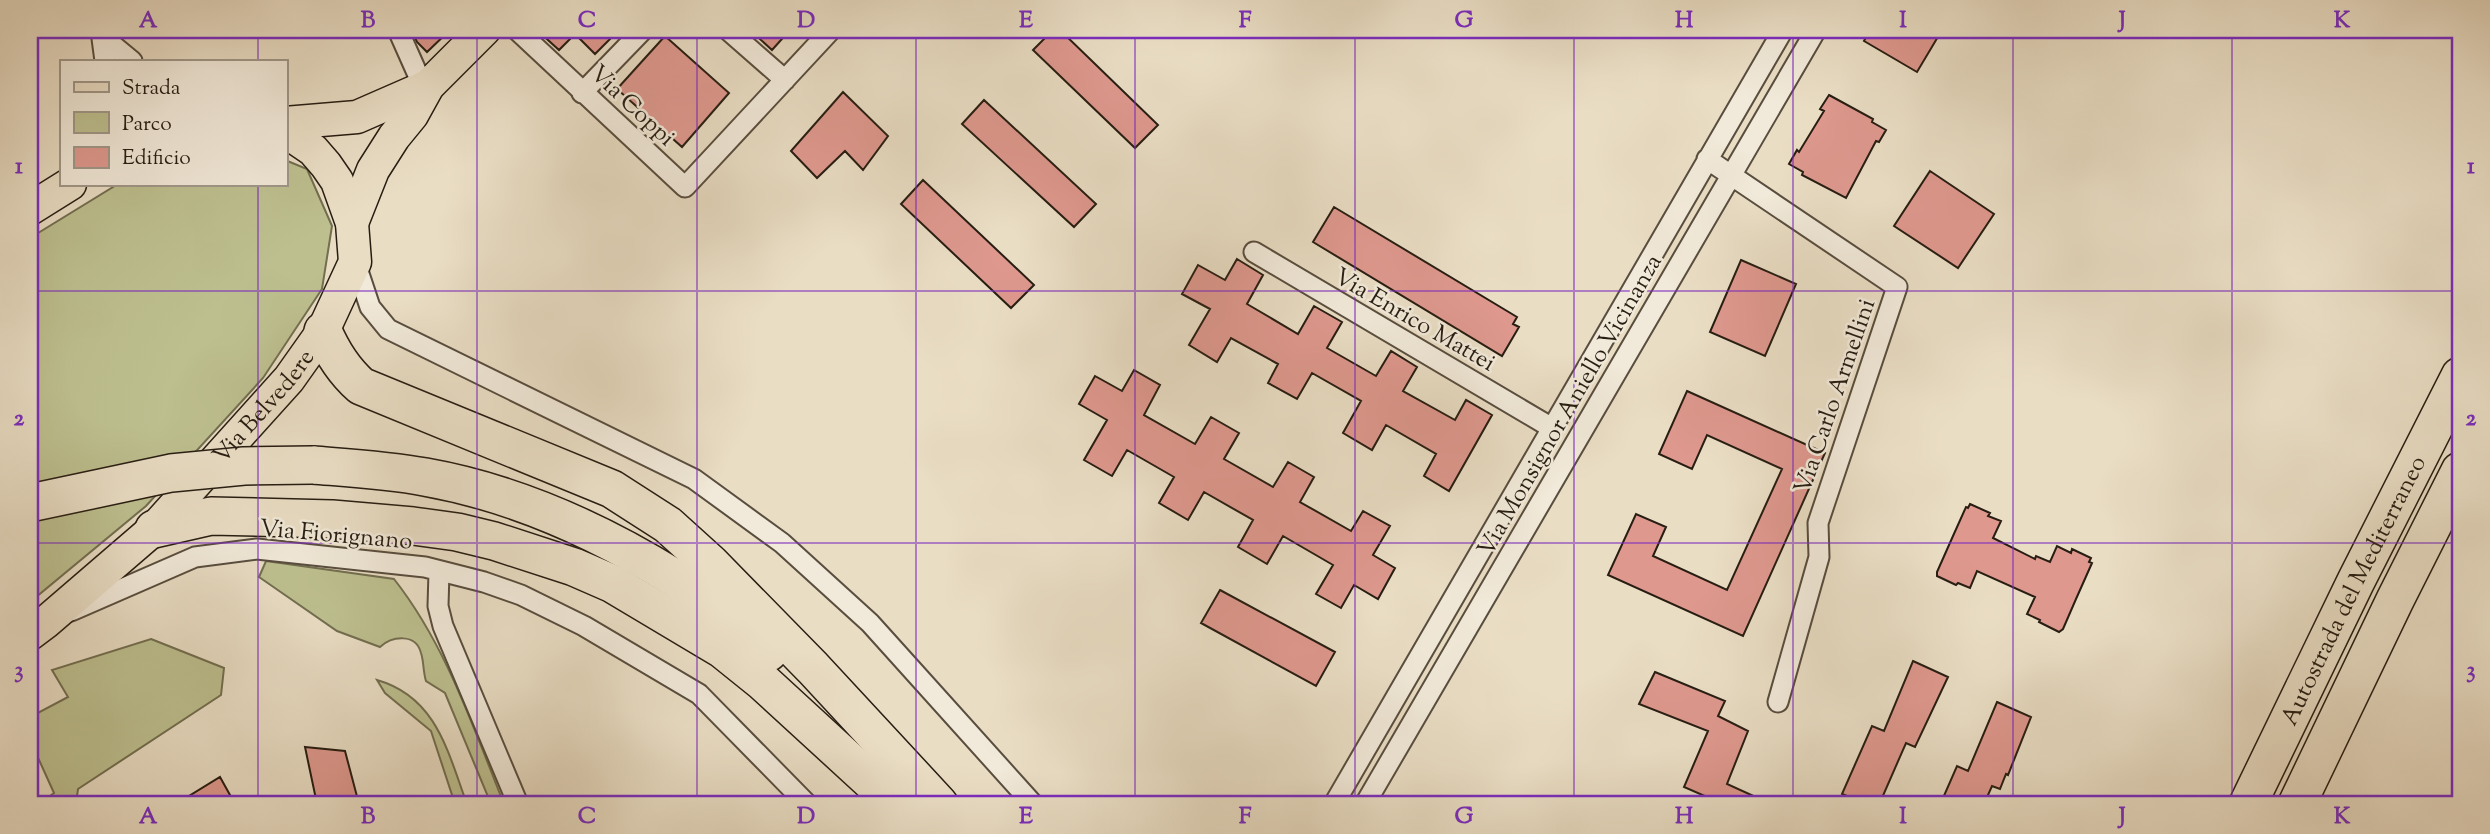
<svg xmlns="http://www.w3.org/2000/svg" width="2490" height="834" font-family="'Sorts Mill Goudy',serif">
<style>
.green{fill:#bdbf8f;stroke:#726e50;stroke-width:2}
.building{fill:#de988e;stroke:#271d12;stroke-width:2}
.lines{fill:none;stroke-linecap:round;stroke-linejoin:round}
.street-casing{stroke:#584d3e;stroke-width:23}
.primary-casing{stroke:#271d12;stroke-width:35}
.highway-casing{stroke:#271d12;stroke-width:40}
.street{stroke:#f1e9d9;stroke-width:19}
.primary{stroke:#e9ddc4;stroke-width:32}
.highway{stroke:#e9ddc4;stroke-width:37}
.highway-bridge-casing{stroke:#271d12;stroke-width:40;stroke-linecap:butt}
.highway-bridge{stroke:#e9ddc4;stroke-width:37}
.grid{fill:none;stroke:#7b2cbf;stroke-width:2;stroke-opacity:0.55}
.labels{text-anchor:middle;stroke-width:5;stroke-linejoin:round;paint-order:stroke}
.street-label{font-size:24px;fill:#271d12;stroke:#f1e9d9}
.neatline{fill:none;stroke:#7b2cbf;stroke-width:2.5}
.grid-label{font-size:23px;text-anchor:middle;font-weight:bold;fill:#7b2cbf}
</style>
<rect width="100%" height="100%" fill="#e9ddc4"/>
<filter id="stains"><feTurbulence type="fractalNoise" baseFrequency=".00286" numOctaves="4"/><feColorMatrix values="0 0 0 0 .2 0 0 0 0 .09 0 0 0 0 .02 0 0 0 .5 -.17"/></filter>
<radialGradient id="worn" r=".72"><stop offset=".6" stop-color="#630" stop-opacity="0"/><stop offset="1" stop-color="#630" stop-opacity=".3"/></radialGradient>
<path class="green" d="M285,160l22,9 25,57 -10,63 -59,89 -117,128 -116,96v-364l88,-54h167z
M266,561l128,18c52,66 79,148 110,225h-13l-46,-111 -19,-12c-3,-9 -2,-19 -5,-28 -5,-20 -29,-17 -41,-6l-43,-16 -78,-54z
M151,639l73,29 -3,27 -143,94 -1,7 -9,8h-23l-2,-3 11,-8 -24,-53v-23l38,-20 -16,-27z
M377,680c60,17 71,73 90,124h-12l-24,-73 -46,-38z"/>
<path class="building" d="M411,30h39l-23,22 -10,-10z
M537,30h82l-24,24 -20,-20 -16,16z
M750,30h40l-18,20z
M1053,30h7l98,95 -23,23 -102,-98z
M1870,30h72l-25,42 -53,-31z
M665,36l64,57 -47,54 -65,-58z
M843,92l45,44 -25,34 -18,-19 -28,27 -26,-27z
M1829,95l44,24 -1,3 14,8 -7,12 -3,-1 -30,57 -44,-23 1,-3 -14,-8 8,-14 2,2 25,-41 -4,-2z
M984,100l112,104 -22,23 -112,-103z
M1930,171l64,43 -36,54 -64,-42z
M923,180l111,105 -23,23 -110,-104z
M1334,207l183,110 -4,7 6,3 -17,29 -189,-114z
M1237,259l26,16 -16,29 51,30 16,-28 28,16 -15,26 49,28 15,-25 26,16 -14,24 52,29 11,-20 26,15 -43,76 -25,-15 12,-22 -50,-29 -14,25 -29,-17 18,-32 -49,-28 -15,26 -29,-16 10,-19 -47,-26 -14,24 -28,-17 21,-36 -28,-15 16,-29 27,15z
M1741,260l55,24 -31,72 -55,-24z
M1134,370l26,15 -16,30 51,29 16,-27 28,16 -15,26 49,28 15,-25 26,15 -14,25 51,29 12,-20 27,15 -17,29 22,13 -17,31 -24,-14 -13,23 -25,-14 17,-29 -50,-29 -16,28 -29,-17 15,-27 -49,-28 -16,28 -29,-17 15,-26 -47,-27 -15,26 -28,-16 23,-40 -28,-16 16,-28 27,15z
M1687,391l138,62 -82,183 -135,-61 28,-61 30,13 -13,29 74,34 55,-121 -75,-34 -15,34 -33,-15z
M1970,504l20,9 -2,3 13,5 -8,17 42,21 1,-3 14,6 7,-16 14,7 1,-4 19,9 -2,4 3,1 -16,36 -13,30 -4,3 -20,-10 1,-2 -13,-6 8,-17 -58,-26 -7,17 -12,-5 -2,2 -19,-9v-4l16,-36 13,-29 2,1z
M1220,590l115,62 -19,34 -115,-63z
M1913,661l35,16 -33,70 -9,-4 -24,55 -4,6h-11l-25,-10 30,-68 12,5z
M1655,672l70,29 -7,15 30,15 -21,53 44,20h-59l2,-4 -30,-13 24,-56 -69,-27z
M1997,702l34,15 -23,58 -2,-1 -6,15 -8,-3 -8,18h-41l2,-5 -2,-1 14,-32 11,5z
M305,747l40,4 14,53h-42z
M220,777l15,27h-59z"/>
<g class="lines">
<defs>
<path id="street" d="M398,30l20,45 10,11
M517,30l168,157 146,-157
M728,30l57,50
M101,31l4,30
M103,37l29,24
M582,93l61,-63
M1707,159l190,128 -79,236 1,34 -41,145
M1254,252l298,176
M355,262l15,45 18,22 306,150 88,64 88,80 163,181
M439,572l-1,34 5,20 75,178
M71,611l124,-54 62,-8 168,18 59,15 37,13 63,31 115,68 108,110
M1334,804l449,-774
M1365,804l451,-774"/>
<g id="primary">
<path d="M285,123l72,-6 71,-31"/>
<path d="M30,209l40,-25"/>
<path d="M352,223l21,-53 21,-33 18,-22 16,-29 56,-56"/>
<path id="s1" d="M30,634l16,-12 108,-93 135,-150 34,-48 32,-69 -3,-39 -15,-42 -11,-16 -13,-15 -28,-19"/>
</g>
<g id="highway">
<path d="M323,331c9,21 21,40 38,55l251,103 56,36 42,38 103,105 126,136"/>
<path d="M313,465c38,3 75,5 112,12 90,16 174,54 251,102 33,21 63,48 93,73"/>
<path d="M154,529l57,-13 121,3 81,7 44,6 37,9 80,26 39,17 109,65 41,33 133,122"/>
<path id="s2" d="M2248,804l108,-223 104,-205"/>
<path d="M2297,804l98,-204 65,-129"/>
</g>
</defs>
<use href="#street" class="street-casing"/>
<use href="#primary" class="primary-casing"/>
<use href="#highway" class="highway-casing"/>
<use href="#street" class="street"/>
<use href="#primary" class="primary"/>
<use href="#highway" class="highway"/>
<defs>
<path id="highway-bridge" d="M30,503l141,-30 73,-7 69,-1"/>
</defs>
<use href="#highway-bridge" class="highway-bridge-casing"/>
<use href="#highway-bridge" class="highway-bridge"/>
</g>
<path class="grid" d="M258,30v31M477,30v774M697,30v774M916,30v774M1135,30v774M1355,30v774M1574,30v774M1793,30v774M2013,30v774M2232,30v774M258,184v620M30,291h2430M30,543h2430"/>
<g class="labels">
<g class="street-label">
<text transform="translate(633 105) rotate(43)" y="8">Via Coppi</text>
<text transform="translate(1415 319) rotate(30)" y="8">Via Enrico Mattei</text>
<text transform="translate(1834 396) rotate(-71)" y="8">Via Carlo Armellini</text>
<text dy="8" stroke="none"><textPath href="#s1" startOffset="327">Via Belvedere</textPath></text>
<text transform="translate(1569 405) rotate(-60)" y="8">Via Monsignor Aniello Vicinanza</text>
<text transform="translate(336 534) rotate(5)" y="8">Via Fiorignano</text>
<text dy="8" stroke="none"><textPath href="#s2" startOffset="238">Autostrada del Mediterraneo</textPath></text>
</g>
</g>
<rect width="2490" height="834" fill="none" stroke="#e9ddc4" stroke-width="77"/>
<rect x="60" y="60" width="228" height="126" fill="#f1e9d9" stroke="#a09789" stroke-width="2"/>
<rect x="74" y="82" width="35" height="10" fill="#e9ddc4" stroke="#a09789" stroke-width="2"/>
<text x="122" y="94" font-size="21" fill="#271d12">Strada</text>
<rect x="74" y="112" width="35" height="21" fill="#bdbf8f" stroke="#a09789" stroke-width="2"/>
<text x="122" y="130" font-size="21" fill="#271d12">Parco</text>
<rect x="74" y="147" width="35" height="21" fill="#de988e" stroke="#a09789" stroke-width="2"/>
<text x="122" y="164" font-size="21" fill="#271d12">Edificio</text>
<rect x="38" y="38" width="2414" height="758" class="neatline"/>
<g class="grid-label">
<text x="148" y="27">A</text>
<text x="368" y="27">B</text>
<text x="587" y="27">C</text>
<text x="806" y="27">D</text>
<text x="1026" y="27">E</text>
<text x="1245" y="27">F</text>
<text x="1464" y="27">G</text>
<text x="1684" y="27">H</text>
<text x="1903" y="27">I</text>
<text x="2122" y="27">J</text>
<text x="2342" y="27">K</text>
<text x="19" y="173">1</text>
<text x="2471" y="173">1</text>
<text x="19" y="425">2</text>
<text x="2471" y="425">2</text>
<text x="19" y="677">3</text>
<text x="2471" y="677">3</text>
<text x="148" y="823">A</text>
<text x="368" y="823">B</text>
<text x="587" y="823">C</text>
<text x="806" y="823">D</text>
<text x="1026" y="823">E</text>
<text x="1245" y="823">F</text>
<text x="1464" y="823">G</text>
<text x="1684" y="823">H</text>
<text x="1903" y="823">I</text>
<text x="2122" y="823">J</text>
<text x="2342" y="823">K</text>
</g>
<rect width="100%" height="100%" filter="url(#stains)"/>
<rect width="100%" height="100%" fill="url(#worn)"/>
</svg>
